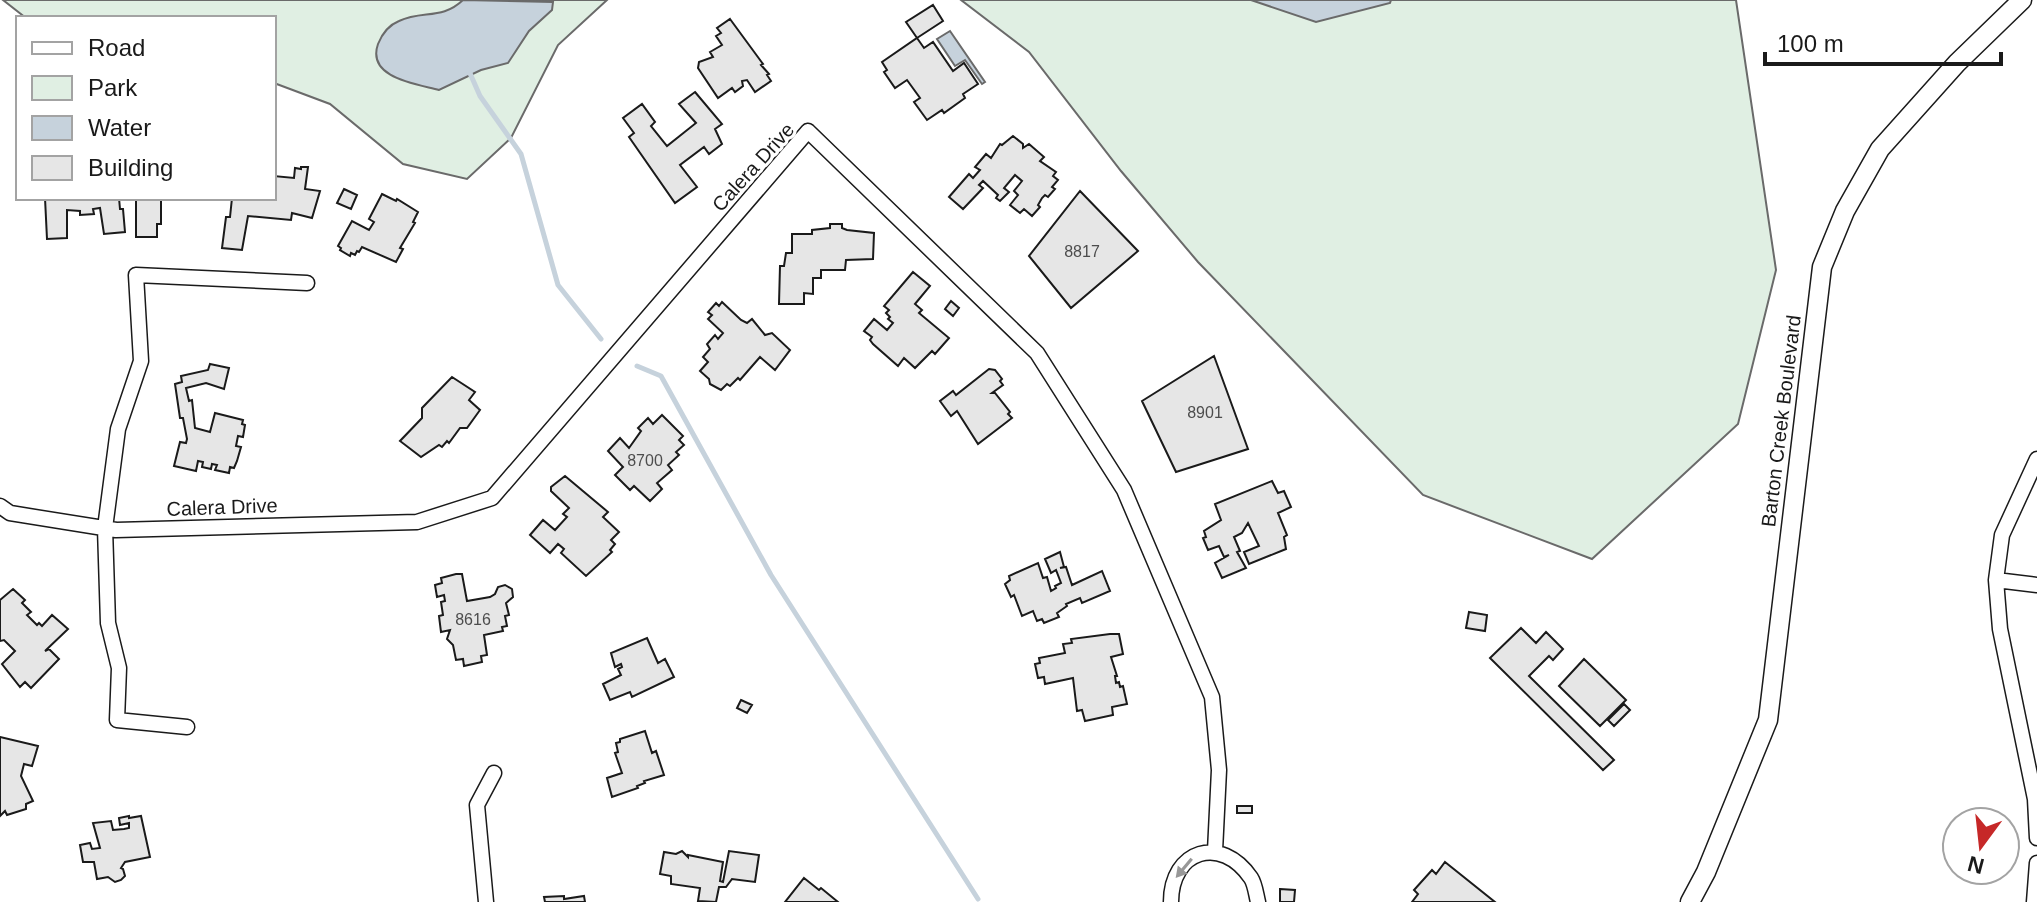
<svg xmlns="http://www.w3.org/2000/svg" width="2037" height="902" font-family="Arial,sans-serif">
<style>
.green{fill:#e0efe3;stroke:#6a6a6a;stroke-width:2}
.water{fill:#c6d2dc;stroke:#6a6a6a;stroke-width:2}
.lines{fill:none;stroke-linecap:round;stroke-linejoin:round}
.stream{stroke:#c6d2dc;stroke-width:5}
.building{fill:#e6e6e6;stroke:#1a1a1a;stroke-width:2}
.minor-casing{stroke:#1a1a1a;stroke-width:17}
.tertiary-casing{stroke:#1a1a1a;stroke-width:21}
.minor{stroke:#fff;stroke-width:14}
.tertiary{stroke:#fff;stroke-width:18}
.oneway{fill:#989898}
.labels{text-anchor:middle;stroke-width:6;stroke-linejoin:round;paint-order:stroke}
.number-label{font-size:16px;fill:#4d4d4d}
.street-label{font-size:20px;fill:#1a1a1a;stroke:#fff}
</style>
<rect width="100%" height="100%" fill="#fff"/>
<path class="green" d="M3,0h604l-49,45 -47,93 -44,41 -64,-15 -73,-60 -56,-21v-65h-248z
M961,0h775l40,270 -38,154 -146,135 -169,-64 -225,-233 -77,-91 -92,-119z"/>
<path class="water" d="M463,0l90,2 -1,8 -23,21 -21,32 -27,7 -42,20c-22,-6 -73,-12 -61,-46 4,-10 11,-19 21,-23 24,-11 43,-1 64,-21z
M1251,0h140l-1,3 -74,19z
M950,31l35,51 -3,2 -17,-24 -10,6 -18,-27z"/>
<g class="lines">
<path class="stream" d="M469,71l11,25 41,58 37,131 43,54
M637,366l24,10 110,199 207,324"/>
</g>
<path class="building" d="M933,5l10,16 -26,17 -11,-16z
M730,19l33,45 -2,1 8,9 -2,1 4,6 -16,11 -8,-12 -5,1 1,5 -8,6 -3,-4 -14,10 -20,-30 1,-6 14,-5 -3,-5 12,-7 -6,-9 5,-3 -4,-5z
M917,38l7,10 9,-6 20,29 11,-8 14,21 -15,10 2,4 -21,15 -2,-3 -15,10 -13,-18 6,-4 -13,-18 -12,8 -11,-16 3,-2 -5,-8z
M695,92l27,32 -7,5 7,15 -13,10 -5,-7 -24,18 17,22 -22,16 -46,-66 5,-4 -11,-15 19,-14 13,18 -4,4 16,20 29,-23 -17,-19z
M1013,136l10,8v4l6,-4 15,13 -4,4 16,11 -3,4 5,4 -6,7 3,2 -7,8 -3,-2 -3,3 -4,7 2,2 -8,9 -8,-7 -4,4 -10,-8 8,-10 -4,-4 8,-10 -7,-6 -11,13 5,4 -9,9 -4,-3 2,-3 -15,-14 -4,4 4,3 -20,21 -14,-12 20,-23 4,4 7,-8 -5,-3 11,-13 5,4 9,-14 2,1z
M301,167h7l-3,22 15,2 -8,27 -20,-5 -1,7 -43,-4 -6,34 -20,-2 4,-31h4l2,-19h42v-22l20,2 1,-10 6,1z
M344,189l13,6 -6,14 -14,-6z
M1080,191l58,60 -67,57 -42,-52z
M382,194l14,7 1,-2 21,13 -5,10 2,1 -15,25 3,1 -7,13 -34,-15 -3,5 -2,-1 -2,4 -4,-2 -1,3 -10,-6 1,-2 -3,-2 14,-25 17,9 5,-8 -5,-3z
M45,198h74l1,11h3l2,23 -21,2 -4,-26 -7,1 1,5 -14,1v-4l-13,-1v28l-20,1z
M136,198h25v26h-4v13h-21z
M830,224h12v4l5,2 27,3 -1,26 -27,1 -1,10h-24v8h-8v16l-9,-1v11h-25l1,-38h4l2,-13h6v-19h20v-4l18,-2z
M913,272l17,14 -15,18 7,6 -3,3 30,25 -14,16 -3,-3 -17,17 -11,-10 -6,8 -25,-22 -3,-4 2,-3 -8,-6 10,-12 13,11 6,-7 -5,-4 2,-2 -4,-4 3,-3 -5,-4z
M951,301l8,7 -6,8 -8,-7z
M722,302l19,18 6,3 5,-4 13,16 7,-2 18,17 -15,20 -15,-13 -20,23 -2,-2 -8,8 -3,-2 -6,6 -11,-6 -1,-5 -9,-8 8,-9 -5,-5 7,-8 -3,-5 8,-9 3,4 5,-6 -15,-14 4,-4 -4,-3 8,-9 3,3z
M1214,356l34,93 -72,23 -34,-71z
M210,364l19,4 -5,21 -18,-6 -20,5 3,13 3,-1 3,28 15,4 5,-19 28,7 -1,4 3,1 -2,12 -5,-1 -2,10 5,1 -4,14 -3,7 -4,-1 -1,6 -14,-3 2,-5 -5,-1 -1,5 -9,-2 1,-5 -5,-1 -2,10 -22,-5 6,-24 6,1 1,-4 -4,-21h-3l-5,-34 7,-2 -1,-6 27,-6z
M989,369l6,1 7,9 -2,2 3,4 -11,8h3l15,19 -2,2 4,4 -34,26 -21,-33 -6,5 -11,-15 13,-10 3,4z
M452,377l23,15 -6,8 11,10 -13,18h-7l-11,15 -2,-2 -5,6 -3,-2 -18,12 -21,-16 22,-23v-10z
M662,415l21,21 -4,4 5,5 -8,7 3,3 -11,10 4,5 -15,13 5,6 -12,12 -16,-15 -4,4 -15,-15 8,-8 -15,-16 12,-13 9,10 12,-17 -3,-3 10,-10 5,6z
M565,476l43,36 -5,5 16,15 -8,8 4,4 -5,6 2,2 -26,24 -25,-23 3,-4 -6,-5 -8,9 -20,-18 13,-15 12,10 12,-13 -4,-3 6,-6 -18,-17v-4z
M1272,481l6,12 6,-2 7,16 -13,6 9,22 -3,2 2,12 -37,15 -5,-12 15,-6 -11,-23 -6,10 -8,4 6,14 -3,1 9,16 -24,10 -7,-15 14,-8 -5,2 -5,-11 -11,4 -5,-12 3,-1 -2,-6 17,-11 -6,-16z
M1060,552l4,15 -4,1 6,-1 6,18 30,-14 8,20 -28,12 -2,-5 -14,6 1,2 -10,7 2,4 -15,6 -2,-4 -5,2 -4,-10 -11,5 -8,-21 -3,2 -6,-13 5,-4 -1,-4 29,-13 5,15 4,-1 4,14 5,-3 -1,-2 6,-3 -5,-13 -5,3 -6,-14z
M456,574h6l5,27 23,-4 5,-3 3,-7 7,-2 7,4 1,8 -7,6 3,12 -4,1 2,10 -5,1 1,4 -19,4 3,20 -6,1 1,6 -18,4 -1,-7 -7,1 -3,-15 -6,-6 3,-9 -9,2 -2,-16 4,-1 -2,-13 4,-1 -1,-6 -7,2 -2,-12 7,-2 -1,-5z
M13,589l12,11 -3,3 9,9 -4,3 10,10 2,-2 3,3 10,-11 16,14 -23,22 4,-2 10,10 -28,29 -6,-6 -5,5 -18,-23 13,-13 -11,-11 -4,1v-41z
M1469,612l18,3 -2,16 -19,-3z
M1521,628l15,15 10,-11 17,17 -10,11 -4,-4 -20,20 85,84 -11,10 -113,-112z
M1110,634h9l4,20 -12,3 6,19h-2l1,7 3,-1 1,5 3,-1 4,18 -15,3 1,8 -28,6 -3,-11 -5,1 -4,-33 -28,6 -1,-7 -6,1 -3,-14 5,-1 -1,-5 26,-5 -2,-9 9,-1 -1,-4z
M647,638l11,25 7,-4 9,18 -42,20 -2,-5 -20,8 -7,-16 18,-9 -3,-6 4,-2 -1,-3 -6,3 -4,-14z
M1584,659l42,41 -26,26 -41,-40z
M741,700l11,5 -5,8 -10,-5z
M1624,704l6,6 -16,16 -6,-6z
M645,731l7,22 4,-2 8,24 -20,6 1,2 -8,3 1,2 -26,9 -5,-19 15,-5 -7,-20 3,-1 -2,-9 4,-1v-3z
M0,737l38,9 -6,20 -8,-2 -3,12 12,25 -7,3v5l-19,6 -2,-4 -5,5z
M1237,806h15v7h-15z
M129,816v2l12,-2 9,41 -25,5 -4,6 2,1 2,7 -4,4 -6,2 -7,-5 -11,2 -3,-17h-11l-3,-17 10,-2 2,6 8,-1 -7,-25 18,-2 2,9 11,-1 5,-1v-5l-9,2 -1,-7z
M682,851l6,6v-2l35,7 -3,19 3,1 6,-31 30,4 -4,27 -23,-3 -6,8h-7l-3,15 -18,-1 2,-13 -29,-4v-8l-11,-2 4,-22 12,2z
M1445,862l50,40h-83l6,-8 -4,-4 18,-20 4,4z
M804,878l15,12 2,-2 17,14h-53z
M1280,889l15,1 -1,12h-14z
M564,896v3l20,-3 1,6h-40l-1,-5z"/>
<g class="lines">
<defs>
<path id="minor" d="M2037,459l-35,76 -6,45 4,49 35,170 2,39
M0,506l10,7 106,17 301,-8 75,-24 316,-367 229,222 87,137 88,207 7,73 -4,81
M1996,580l41,5
M187,727l-70,-7 2,-52 -11,-45 -3,-95 13,-99 23,-68 -5,-86 171,8
M486,902l-9,-97 17,-32
M1171,902c0,-52 50,-68 80,-24 4,6 5,16 7,24
M2034,902l3,-39"/>
<path id="tertiary" d="M1690,902l16,-30 62,-152 54,-453 23,-56 35,-62 77,-86 65,-63"/>
</defs>
<use href="#minor" class="minor-casing"/>
<use href="#tertiary" class="tertiary-casing"/>
<use href="#minor" class="minor"/>
<use href="#tertiary" class="tertiary"/>
</g>
<defs><path id="oneway-solid" d="M-6-.8H1V-3.2L6.5 0L1 3.2V.8H-6Z" transform="scale(2)"/></defs>
<use class="oneway" href="#oneway-solid" transform="translate(1184 868) rotate(130)"/>
<g class="labels">
<g class="number-label">
<text x="1082" y="257">8817</text>
<text x="1205" y="418">8901</text>
<text x="645" y="466">8700</text>
<text x="473" y="625">8616</text>
</g>
<g class="street-label">
<text transform="translate(753 167) rotate(-48)" y="7">Calera Drive</text>
<text transform="translate(1781 421) rotate(-83)" y="7">Barton Creek Boulevard</text>
<text transform="translate(222 507) rotate(-2)" y="7">Calera Drive</text>
</g>
</g>
<rect x="16" y="16" width="260" height="184" fill="#ffffff" stroke="#a3a3a3" stroke-width="2"/>
<rect x="32" y="42" width="40" height="12" fill="#ffffff" stroke="#a3a3a3" stroke-width="2"/>
<text x="88" y="56" font-size="24" fill="#1a1a1a">Road</text>
<rect x="32" y="76" width="40" height="24" fill="#e0efe3" stroke="#a3a3a3" stroke-width="2"/>
<text x="88" y="96" font-size="24" fill="#1a1a1a">Park</text>
<rect x="32" y="116" width="40" height="24" fill="#c6d2dc" stroke="#a3a3a3" stroke-width="2"/>
<text x="88" y="136" font-size="24" fill="#1a1a1a">Water</text>
<rect x="32" y="156" width="40" height="24" fill="#e6e6e6" stroke="#a3a3a3" stroke-width="2"/>
<text x="88" y="176" font-size="24" fill="#1a1a1a">Building</text>
<g transform="translate(1981 846) rotate(195)"><circle r="38" fill="#ffffff" stroke="#a3a3a3" stroke-width="2"/>
<path d="M0-6L14 30L0 20L-14 30Z" fill="#c62828"/>
<text y="-12" font-size="22" font-weight="bold" text-anchor="middle" fill="#1a1a1a">N</text>
</g>
<path d="M1765 52v12h236v-12" fill="none" stroke="#1a1a1a" stroke-width="4"/>
<text x="1777" y="52" font-size="24" fill="#1a1a1a" stroke="#ffffff" stroke-width="6" paint-order="stroke">100 m</text>
</svg>
